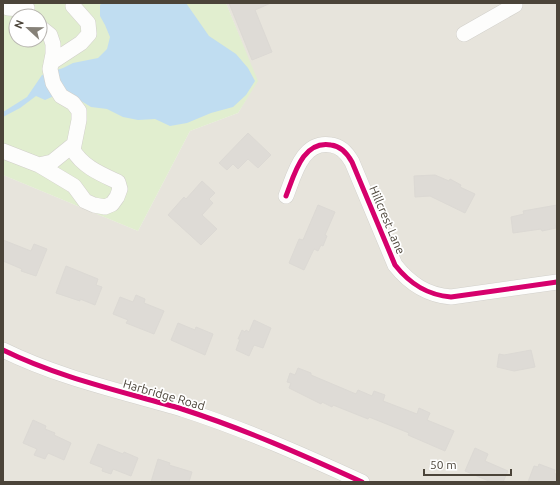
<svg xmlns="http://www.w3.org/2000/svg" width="560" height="485" font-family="Ubuntu,sans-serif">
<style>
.residential{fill:#e7e4dc}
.green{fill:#e1eecf;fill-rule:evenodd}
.water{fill:#c0ddf1}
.building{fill:#dedbd6;stroke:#dcd9d4}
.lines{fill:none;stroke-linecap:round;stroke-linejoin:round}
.minor-casing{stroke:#d2d0cb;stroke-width:16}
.minor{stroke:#fdfdfc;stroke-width:15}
.cycleway-casing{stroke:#fff;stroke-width:8}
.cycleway{stroke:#d6006c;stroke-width:5}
.labels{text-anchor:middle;stroke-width:3.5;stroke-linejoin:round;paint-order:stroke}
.street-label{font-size:12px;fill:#4b4439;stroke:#fff}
</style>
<rect width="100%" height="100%" fill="#f4f2ee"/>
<path class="residential" d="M226,3h331v479h-554v-307l135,56 52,-100 48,-18 19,-32z"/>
<path class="green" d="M3,3h223l32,78 -20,32 -48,18 -52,100 -135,-56zM16,16h24v24h-24z"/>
<path class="water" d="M102,3h84l23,33 27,18 12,14 7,13 -9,14 -13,12 -22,6 -24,10 -17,3 -15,-7 -17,1 -15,-3 -16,-8 -16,-2 -26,-16 -20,9 -9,-4 -16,12 -17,9v-5l24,-15 15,-22 21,-7 10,-5 25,-5 9,-9 3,-12 -5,-12 -5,-9v-11z"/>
<path class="building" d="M229,3h42l-16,7 17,42 -20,8z
M248,133l23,22 -13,13 -10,-9 -10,10 -5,-5 -6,6 -8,-7z
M435,175l14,6 1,-2 11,6 -1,2 15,7 -10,19 -35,-17 -15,1 -1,-21z
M202,181l13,12 -6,6 4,4 -11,12 15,14 -16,16 -33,-30 16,-18 2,2z
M318,205l17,7 -10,23 2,1 -4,10 -2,-1 -3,6 -4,-2 -10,21 -15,-7 10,-24 4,1z
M557,205v19h-2l1,4 -14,3 -1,-2 -28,4 -2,-16 13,-3 -1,-3z
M3,240l28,11 3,-7 13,5 -11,27 -15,-5 1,-2 -19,-8z
M66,266l32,13 -2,6 6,2 -7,18 -15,-6v2l-24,-8z
M136,295l9,4 -1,4 20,8 -10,23 -28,-11 2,-3 -15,-6 7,-17 13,5z
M254,320l17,8 -8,20 -9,-3 -5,11 -13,-6 4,-11h-2l4,-9 3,2 1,-2 3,2z
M178,323l17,7 1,-3 17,7 -8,21 -34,-15z
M531,350l4,17 -21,4 -17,-4 2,-13 5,1z
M298,368l13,5v2l45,19 2,-4 14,6 2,-5 11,4 -2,6 34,13 2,-6 11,5 -3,7 27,11 -9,20 -37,-16 1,-2 -40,-16 -1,2 -35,-14 -1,2 -10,-5 -1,2 -32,-16 2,-5 -4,-1 3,-9 5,2z
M33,420l13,6 -1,3 10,4 -1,2 17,8 -7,17 -16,-7 -3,6 -11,-4 3,-6 -14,-6z
M98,444l25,10 1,-2 14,6 -7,18 -18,-7 -2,5 -9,-3 1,-3 -13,-5z
M475,448l13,6 -3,7 23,10 -5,11h-12l-26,-11z
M158,459l12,4 -1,2 23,7 -3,10h-38z
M539,464l16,6 -1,3 3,2v7h-29l6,-16 4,1z"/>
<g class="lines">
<defs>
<path id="minor" d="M8,8l13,1 6,-1 -2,8
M464,34l51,-29
M52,62l29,-19 8,-9 -1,-11 -15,-17 1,-3
M3,151l36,14 35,21 11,15 9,4 11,2 7,-3 5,-7 3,-8 -2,-7c-17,-8 -35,-15 -45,-32l6,-30v-9l-6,-8 -12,-7 -8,-13 -3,-14 3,-15v-10l-3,-9 -10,-8
M39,165l13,-3 21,-17
M286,196c8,-20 16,-56 45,-51 10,1 16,8 21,17l43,103c15,19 32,30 56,32l106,-15
M3,350c57,28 118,41 179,59 62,20 121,46 180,73"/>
</defs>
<use href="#minor" class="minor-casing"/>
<use href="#minor" class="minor"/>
<defs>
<path id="cycleway" d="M286,196c8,-20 16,-56 45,-51 10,1 16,8 21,17l43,103c15,19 32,30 56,32l106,-15
M3,350c57,28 118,41 179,59 62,20 121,46 180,73"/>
</defs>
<use href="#cycleway" class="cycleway-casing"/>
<use href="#cycleway" class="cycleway"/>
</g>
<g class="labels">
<g class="street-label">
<text transform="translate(387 220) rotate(67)" y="4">Hillcrest Lane</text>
<text transform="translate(164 395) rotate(16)" y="4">Harbridge Road</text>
</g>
</g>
<rect width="560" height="485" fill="none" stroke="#4b4439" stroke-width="8"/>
<g transform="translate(28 28) rotate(292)"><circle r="19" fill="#ffffff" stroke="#b7b4b0"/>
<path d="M0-3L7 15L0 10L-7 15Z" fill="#868178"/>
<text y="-6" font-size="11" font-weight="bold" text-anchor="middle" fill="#4b4439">N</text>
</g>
<path d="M424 469v6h87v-6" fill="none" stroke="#4b4439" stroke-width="2"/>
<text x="430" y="469" font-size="12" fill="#4b4439" stroke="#ffffff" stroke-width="3" paint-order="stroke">50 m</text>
</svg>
